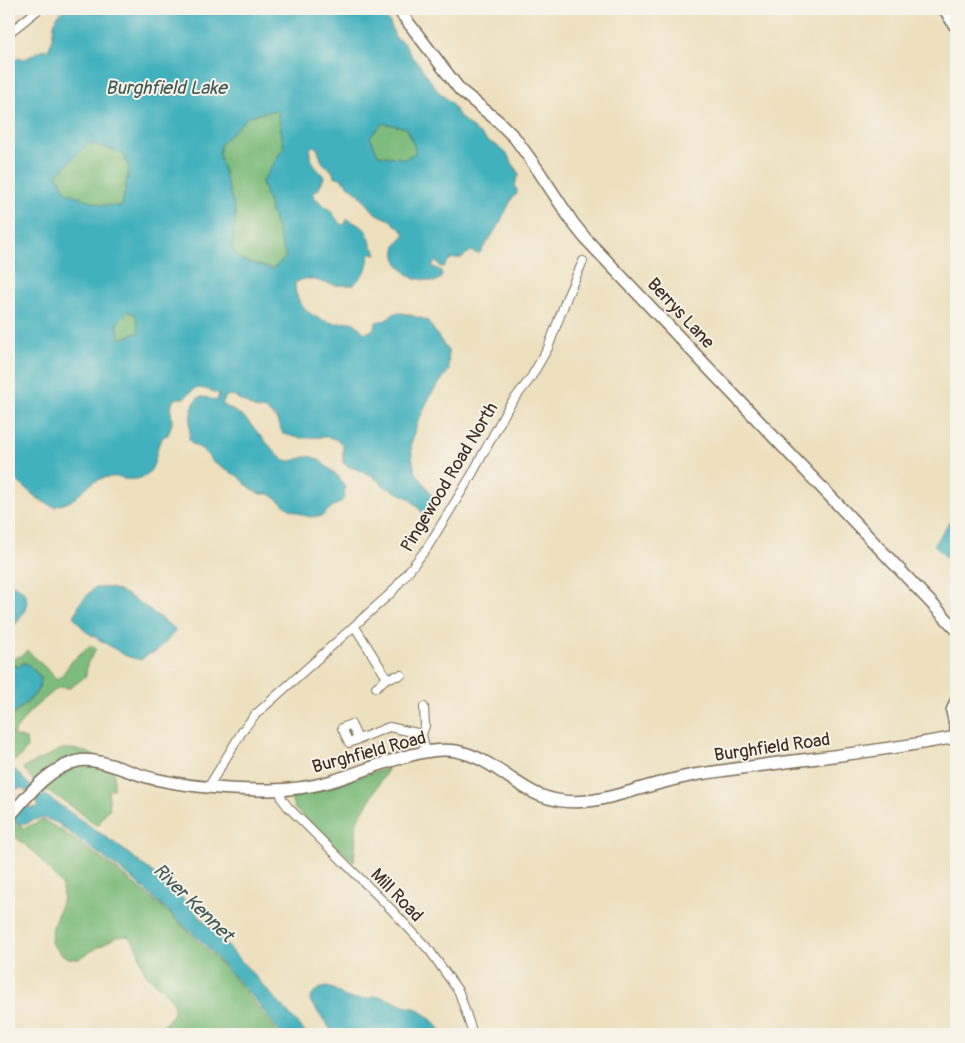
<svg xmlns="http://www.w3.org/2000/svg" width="965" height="1043" font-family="Pangolin,sans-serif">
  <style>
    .forest { fill: #7ebc7d; stroke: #5c734e }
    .water { fill: #43b1be; stroke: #3f6e6e; fill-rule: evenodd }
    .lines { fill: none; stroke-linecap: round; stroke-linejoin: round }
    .street-casing { stroke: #796a56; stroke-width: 10 }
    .secondary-casing { stroke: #796a56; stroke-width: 14 }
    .highway-casing { stroke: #796a56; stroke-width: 18 }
    .street { stroke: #fff; stroke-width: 8 }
    .secondary { stroke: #fff; stroke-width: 11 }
    .highway { stroke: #fff; stroke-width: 15 }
    .labels { text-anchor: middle; stroke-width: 4; stroke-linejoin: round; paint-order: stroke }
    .street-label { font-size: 18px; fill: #3b2a1e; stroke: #f7f3e8 }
    .water-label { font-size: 19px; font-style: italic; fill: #3e5956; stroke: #f7f3e8 }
  </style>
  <rect width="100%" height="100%" fill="#f7f3e8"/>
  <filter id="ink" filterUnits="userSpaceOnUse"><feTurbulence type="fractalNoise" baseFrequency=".02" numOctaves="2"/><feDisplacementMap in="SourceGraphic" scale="10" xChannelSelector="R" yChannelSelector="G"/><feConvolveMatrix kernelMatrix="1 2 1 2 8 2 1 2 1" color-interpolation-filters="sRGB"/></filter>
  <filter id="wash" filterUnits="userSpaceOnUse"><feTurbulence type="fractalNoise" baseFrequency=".0096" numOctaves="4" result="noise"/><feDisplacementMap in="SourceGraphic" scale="20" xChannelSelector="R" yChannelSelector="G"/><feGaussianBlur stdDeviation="1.12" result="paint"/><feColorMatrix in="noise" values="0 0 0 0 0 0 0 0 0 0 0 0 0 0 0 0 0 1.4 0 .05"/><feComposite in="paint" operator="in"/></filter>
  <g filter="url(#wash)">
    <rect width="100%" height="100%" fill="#ede0bf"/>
    <path class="forest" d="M277 110 284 147 262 182 286 258 272 269 240 260 232 249 236 214 219 154 221 143 249 116Z
      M383 123 407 128 416 152 405 159 378 155 370 136Z
      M89 143 123 153 129 169 122 206 101 205 66 192 57 175Z
      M127 311 136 315 139 332 121 339 117 324Z
      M90 645 96 649 87 664 86 676 70 688 59 687 30 711 12 735 26 739 27 747 21 756 12 762 9 760V719C21 706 41 697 41 677L29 665 23 662 18 667 9 662V660L21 656 27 650 57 679 63 674 71 662Z
      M62 749C84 748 100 755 114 772V789L108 790 110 809 106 811 98 826C83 816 57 792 40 790L23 768Z
      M389 768 357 821 354 862 295 809 290 796 301 794Z
      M43 820C67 833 88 849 110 865 173 912 232 970 279 1034H160L161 1029 174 1013 173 1001 145 973 136 945 128 936 116 937 78 959 69 958 61 954 51 943 53 926 63 899 62 885 34 852 9 832V827L14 821 24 828Z"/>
    <path class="water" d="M65 9H379L390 23 395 37 405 44 412 57 419 64 437 90 451 103 457 113 465 122 488 141 496 145 507 154 520 176 517 177 515 187 517 189V194L513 197 498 226 480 253H475L471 251 461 258 450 259 444 267H441L436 261 432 266 441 271 442 275 440 279 434 282 422 279H414C404 272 390 259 396 246 399 241 403 237 405 233L390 220 375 213 359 194 340 178 334 176 332 171 322 162 317 148 313 146 310 149C309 166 316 165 324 177 323 182 320 183 319 189L313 193 314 197 330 210 341 225 345 224 347 219C365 228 367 227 372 248L375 249 377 254 370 253 366 270 354 285C346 285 338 286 330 284 317 282 306 274 295 283 294 306 315 321 335 323 341 324 345 321 350 322 358 323 359 329 365 333 371 331 376 329 376 322L386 320 395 313H403L427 320 448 351 449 370 430 396 417 424 411 444 412 456 415 471 435 499 425 513 422 512 409 498 384 486 371 475 348 466 343 463V445C332 433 317 438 302 438 296 438 289 435 283 434L276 418 266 410 254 408 232 395 226 396 222 404 244 417 274 451 285 460 291 461 309 456 318 459 326 466 338 476 345 488 344 498 340 503 333 506 322 516 310 517 303 515 288 508 270 494H260L255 491 244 483 238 476 224 469 213 462 202 449 192 444 189 439C190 430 189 396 202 397 207 397 213 400 217 401L219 394 206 389 196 388 184 398H178L173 401 171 407 172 423 168 435C148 438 168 485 123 479L122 477C114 477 105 476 98 480 83 486 76 504 58 505L56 507C38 503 24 485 9 475V61H14L18 57 25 59 44 49 47 51C58 36 47 21 65 9ZM277 110 284 147 262 182 286 258 272 269 241 260 232 249 236 214 219 154 221 143 249 116ZM383 123 407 128 416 152 405 159 378 155 370 137ZM89 143 123 153 129 169 122 206 101 205 66 192 57 175ZM128 311 136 315 139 332 121 339 117 324Z
      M956 513V569L934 544Z
      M9 582C13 584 19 587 22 590 35 603 18 623 9 631Z
      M94 588C99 588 106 587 110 588 131 593 157 616 175 629L174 633 157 651 147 655 141 660 126 656 85 631 74 617 80 603Z
      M9 663 18 667 24 663 29 665 41 678C40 696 20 706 9 718Z
      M9 764C20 774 29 785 40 795H45L116 844 174 889 226 944 307 1034H281L256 1001 204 944 134 880 57 823 44 818 33 820 28 823 20 824 9 816V802L32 808 38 807 35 798 22 788 17 789 9 784Z
      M327 987C336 988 340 996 349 998 355 1000 363 998 370 999L373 996C385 997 393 1001 403 1006 407 1007 411 1007 415 1008 425 1013 438 1025 444 1034H334L311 1003 310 999C314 991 318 988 327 987Z"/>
  </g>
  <g filter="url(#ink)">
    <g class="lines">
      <g class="street-casing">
        <path id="street" d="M9 33 39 9
          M355 627 387 678 376 687
          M387 678 401 675
          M424 707 425 726 422 734 426 752
          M358 739 351 724 342 728 349 743 389 727 422 734
          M209 786 243 730 255 715 392 592 427 548 471 476 509 406 530 379 548 348 567 297 583 261
          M280 790 282 799 288 807 389 907 430 951 459 992 473 1034"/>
      </g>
      <g class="secondary-casing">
        <path id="secondary" d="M398 9 460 90 498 121 515 138 538 170 573 223 585 238 956 629
          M956 701 952 711 956 729
          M9 817C29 794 47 769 78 761 97 756 134 775 155 779 190 787 232 790 268 790 289 790 312 787 332 781 366 771 421 745 456 751 489 757 510 782 539 795 555 801 571 803 587 801 602 800 617 795 632 791 652 785 673 779 694 775 781 761 869 754 956 737"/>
      </g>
      <g class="highway-casing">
        <path id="highway" d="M947 9 956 24"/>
      </g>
      <use href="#street" class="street"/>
      <use href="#secondary" class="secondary"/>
      <use href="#highway" class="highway"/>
    </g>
  </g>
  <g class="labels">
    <g class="street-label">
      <text transform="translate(681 313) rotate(47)" y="6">Berrys Lane</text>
      <text transform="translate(449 477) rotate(-59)" y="6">Pingewood Road North</text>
      <text transform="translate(772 747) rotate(-8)" y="6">Burghfield Road</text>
      <text transform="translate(369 752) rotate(-15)" y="6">Burghfield Road</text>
      <text transform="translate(397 895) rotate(46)" y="6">Mill Road</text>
    </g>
    <g class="water-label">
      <text x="166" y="94">Burghfield Lake</text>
      <text transform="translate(194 902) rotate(44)" y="7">River Kennet</text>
    </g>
  </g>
  <rect width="965" height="1043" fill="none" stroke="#f7f3e8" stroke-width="30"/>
</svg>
